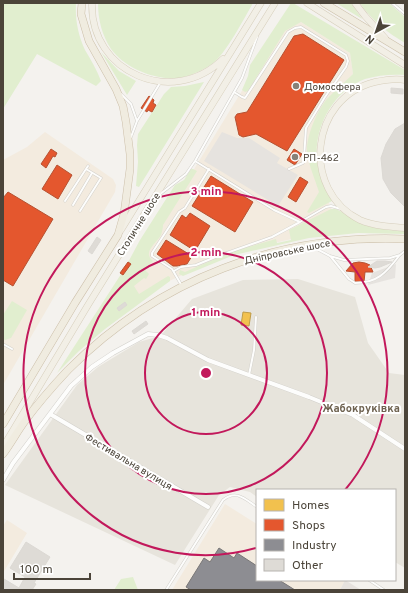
<svg xmlns="http://www.w3.org/2000/svg" width="408" height="593" font-family="Overpass,sans-serif">
  <style>
    .residential { fill: #e7e4dc }
    .commercial { fill: #f3ebdf }
    .industrial { fill: #e6e2de }
    .green { fill: #e1eecf }
    .parking { fill: #e6e3df }
    .homes { fill: #f2c14e; stroke: #c09c48 }
    .shops { fill: #e4572e; stroke: #b65131 }
    .industry { fill: #8d8d92; stroke: #797777 }
    .building { fill: #dedbd6; stroke: #dcd9d4 }
    .lines { fill: none; stroke-linecap: round; stroke-linejoin: round }
    .service-casing { stroke: #d2d0cb; stroke-width: 3 }
    .minor-casing { stroke: #d2d0cb; stroke-width: 5 }
    .primary-casing { stroke: #d6cebb; stroke-width: 7 }
    .trunk-casing { stroke: #ccbfa9; stroke-width: 8 }
    .service { stroke: #fdfdfc; stroke-width: 2 }
    .minor { stroke: #fdfdfc; stroke-width: 4 }
    .primary { stroke: #f2efe6; stroke-width: 6 }
    .trunk { stroke: #f0ece0; stroke-width: 7 }
    .ring { fill: none; stroke: #c2185b; stroke-width: 2 }
    .poi-dot { fill: #868178; stroke: #fff; stroke-width: 1.5 }
    .labels { text-anchor: middle; stroke-width: 4; stroke-linejoin: round; paint-order: stroke }
    .poi-label { font-size: 10px; fill: #4b4439; stroke: #fff; text-anchor: start }
    .street-label { font-size: 10px; fill: #4b4439; stroke: #fff }
    .neighbourhood-label { font-size: 11px; font-weight: bold; fill: #6e6250; stroke: #fff }
    .centre { fill: #c2185b; stroke: #fff; stroke-width: 2 }
    .ring-label { font-size: 12px; text-anchor: middle; font-weight: bold; fill: #c2185b; stroke: #fff; stroke-width: 4; stroke-linejoin: round; paint-order: stroke }
  </style>
  <rect width="100%" height="100%" fill="#f4f2ee"/>
  <path class="residential" d="M298 279 355 297 368 343 389 373 405 375V568L395 562V490H257V497L250 492 230 487 219 495 175 565 5 485 77 385 98 367 139 342 153 338 163 333 192 299 243 280Z"/>
  <path class="commercial" d="M301 22 350 53 353 74 325 107 312 134 315 172 340 228 261 246 230 255 184 274 138 296 121 279 158 228 251 76 283 30Z
    M45 132 113 179 116 185 115 192 3 385V160L27 147Z
    M225 504 257 524V580H345L340 590H172Z
    M7 520 27 533 3 573V526Z"/>
  <path class="industrial" d="M345 580 361 590H340Z"/>
  <path class="green" d="M3 3H76C75 19 78 35 85 50 91 60 97 70 101 81L96 86 37 54 3 109Z
    M98 3H253C245 17 225 55 212 64 205 69 196 73 188 76 163 84 126 70 111 49 102 35 98 20 98 3Z
    M291 3H293L405 70V75C392 74 378 75 365 79 331 92 311 132 318 167 321 179 327 190 332 201L309 213 307 212 319 192C315 179 309 166 307 153 306 137 316 113 326 100 334 91 344 83 353 74L350 53 301 22 285 31 248 91 245 92 242 90 248 76 250 65Z
    M336 3H351L362 19Z
    M360 3H389L405 17V43C388 33 371 20 360 3Z
    M101 52 119 71 136 81 127 95Z
    M204 82 139 187 136 186 138 162 137 145 138 134 164 94 171 87 185 86Z
    M191 169H193L197 171 163 225C163 228 162 232 161 235 156 244 142 252 153 261L144 269 149 274 146 279 144 278 134 286 139 294 168 276 170 277V281L105 329 79 351 57 373 125 268 140 240 175 185 184 180Z
    M331 209H336L373 227 387 230 405 231V234L358 233 309 238 234 255 183 276 179 274 180 270 185 272 231 252 276 239 277 243 291 240 289 230Z
    M12 301 27 310 11 338 5 340 3 339V315Z
    M133 577 138 590H114L121 579Z"/>
  <path class="parking" d="M222 132 237 138H249L280 158 277 163 298 175 278 206 204 161Z
    M396 264 395 278 368 285 372 273Z"/>
  <path class="homes" d="M243 312 251 313 249 326 241 325Z"/>
  <path class="shops" d="M303 34 344 60 287 151 256 134 243 137 239 135 235 117 237 114 247 112 294 36Z
    M149 96 154 100 153 103 156 105 152 112 148 110 147 112 141 108Z
    M51 149 57 153 55 157 53 156 46 168 41 164Z
    M294 149 302 154 295 165 287 160Z
    M57 165 72 175 58 199 42 189Z
    M211 176 253 202 235 232 192 206Z
    M300 177 308 182 296 202 288 197Z
    M8 192 53 219 13 286 3 280V198Z
    M190 213 210 226 195 251 170 235 182 215 186 218Z
    M166 240 192 256 187 264 177 266H173L157 254Z
    M128 262 131 264 123 275 120 273Z
    M359 262 365 263 370 265 373 272H365L364 282H355V272L346 271 353 263Z"/>
  <path class="industry" d="M219 548 234 558 237 553 257 566V580H279L295 590H191L186 587 204 558 210 562Z"/>
  <path class="building" d="M391 88 403 89V94L391 93Z
    M405 123V207L391 193 383 179 381 158 386 144 395 129Z
    M97 237 101 240 92 254 88 251Z
    M377 261H385L392 262 380 267 375 268 368 267Z
    M125 302 127 305 119 311 117 308Z
    M146 321 148 324 134 334 132 331Z
    M26 542 50 557 34 583 36 584 32 590H3L4 579 19 588 25 577 10 568Z"/>
  <g class="lines">
    <g class="service-casing">
      <path id="service" d="M392 3 405 14
        M403 3 405 4
        M234 92 242 97 245 98 288 32 295 28 301 27 346 55 348 61 346 67 325 97 306 128 304 158 303 163 289 169
        M121 94 131 104 137 121
        M131 137 137 121 160 83
        M195 161 274 210 300 222 326 207 331 206 341 209
        M159 195 186 174 195 161 242 78 257 37
        M65 201 88 166
        M73 205 92 173
        M80 211 101 178 86 169
        M313 247 330 256 344 260 390 258 400 255 405 251
        M331 257 349 279 355 283C377 283 386 273 399 256
        M174 271 181 267 196 265 218 256 272 237 300 222
        M182 286 172 269 152 256V253L179 212 185 208 209 169
        M3 344 12 349
        M249 375 254 350 256 317
        M369 580 384 590
        M166 590 223 500C236 489 245 499 257 507"/>
    </g>
    <g class="minor-casing">
      <path id="minor" d="M50 414 208 507
        M3 480 13 463 71 386 92 367 113 353 148 334 158 335 167 338 208 360 309 397 353 415 405 449"/>
    </g>
    <g class="primary-casing">
      <path id="primary" d="M92 3C90 73 173 108 223 59
        M307 3 405 65
        M355 3 365 16 385 38
        M405 80C396 78 384 80 375 82 309 98 301 191 360 220 374 226 390 227 405 228
        M121 230 261 3
        M3 447 88 305 275 3"/>
    </g>
    <g class="trunk-casing">
      <path id="trunk" d="M324 3 405 52
        M3 424 75 303 118 235 124 214 130 169V154L126 122 123 106 116 89 89 41 81 14 82 3
        M3 454C11 443 17 432 25 421 38 403 53 386 68 370 159 279 277 234 405 239"/>
    </g>
    <use href="#service" class="service"/>
    <use href="#minor" class="minor"/>
    <use href="#primary" class="primary"/>
    <use href="#trunk" class="trunk"/>
  </g>
  <g class="ring">
    <circle cx="206" cy="373" r="61"/>
    <circle cx="206" cy="373" r="121"/>
    <path d="M256 548A182 182 0 1 1 345 490"/>
  </g>
  <g class="poi-dot">
    <circle cx="296" cy="86" r="4"/>
    <circle cx="295" cy="157" r="4"/>
  </g>
  <g class="labels">
    <g class="poi-label">
      <text x="304" y="90">Домосфера</text>
      <text x="303" y="161">РП-462</text>
    </g>
    <g class="street-label">
      <text transform="translate(138 224) rotate(-58)" y="4">Столичне шосе</text>
      <text transform="translate(287 251) rotate(-12)" y="4">Дніпровське шосе</text>
      <text transform="translate(129 461) rotate(31)" y="4">Фестивальна вулиця</text>
    </g>
    <g class="neighbourhood-label">
      <text x="361" y="412">Жабокруківка</text>
    </g>
  </g>
  <circle cx="206" cy="373" r="6" class="centre"/>
  <g class="ring-label">
    <text x="206" y="195">3 min</text>
    <text x="206" y="256">2 min</text>
    <text x="206" y="316">1 min</text>
  </g>
  <rect width="408" height="593" fill="none" stroke="#4b4439" stroke-width="8"/>
  <rect x="256" y="489" width="140" height="92" fill="#ffffff" stroke="#b7b4b0"/>
  <rect x="264" y="499" width="20" height="12" fill="#f2c14e" stroke="#b7b4b0"/>
  <text x="292" y="509" font-size="12" fill="#4b4439">Homes</text>
  <rect x="264" y="519" width="20" height="12" fill="#e4572e" stroke="#b7b4b0"/>
  <text x="292" y="529" font-size="12" fill="#4b4439">Shops</text>
  <rect x="264" y="539" width="20" height="12" fill="#8d8d92" stroke="#b7b4b0"/>
  <text x="292" y="549" font-size="12" fill="#4b4439">Industry</text>
  <rect x="264" y="559" width="20" height="12" fill="#dedbd6" stroke="#b7b4b0"/>
  <text x="292" y="569" font-size="12" fill="#4b4439">Other</text>
  <g transform="translate(376 32) rotate(220)" stroke="#ffffff" stroke-width="3" paint-order="stroke">
  <path d="M0-3L7 15L0 10L-7 15Z" fill="#4b4439"/>
  <text y="-6" font-size="11" font-weight="bold" text-anchor="middle" fill="#4b4439">N</text>
  </g>
  <path d="M14 573v6h76v-6" fill="none" stroke="#4b4439" stroke-width="2"/>
  <text x="20" y="573" font-size="12" fill="#4b4439" stroke="#ffffff" stroke-width="3" paint-order="stroke">100 m</text>
</svg>
